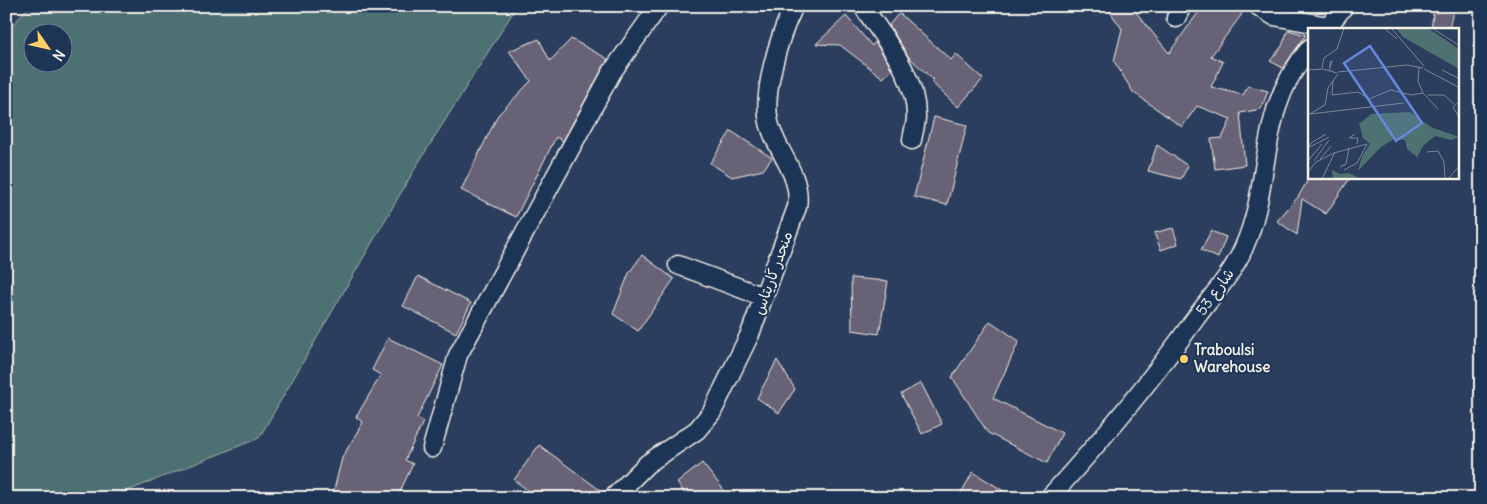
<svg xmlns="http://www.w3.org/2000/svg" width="1487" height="504" font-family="Delius,'Playpen Sans Arabic',sans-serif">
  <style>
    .green { fill: #4e7172; stroke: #a1b1ad; fill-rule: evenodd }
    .building { fill: #676277; stroke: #f4f1e8 }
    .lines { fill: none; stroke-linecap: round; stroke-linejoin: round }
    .minor-casing { stroke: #f4f1e8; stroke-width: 21 }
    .minor { stroke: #1d3557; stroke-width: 18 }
    .poi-dot { fill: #ffd166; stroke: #1d3557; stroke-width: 2 }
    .labels { text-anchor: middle; stroke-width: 4; stroke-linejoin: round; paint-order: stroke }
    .street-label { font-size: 15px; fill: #f4f1e8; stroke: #1d3557 }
    .poi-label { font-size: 15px; font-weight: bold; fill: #f4f1e8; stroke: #1d3557; text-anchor: start }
    .inset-river { fill: none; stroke: #3c6882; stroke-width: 2.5 }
    .inset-road { fill: none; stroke: #7c8695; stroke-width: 1 }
    .view { fill: #6887de; fill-opacity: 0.15; stroke: #6887de; stroke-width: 2.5 }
    .inset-edge { fill: none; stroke: #f4f1e8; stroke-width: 2.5 }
  </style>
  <rect width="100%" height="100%" fill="#2c3e5d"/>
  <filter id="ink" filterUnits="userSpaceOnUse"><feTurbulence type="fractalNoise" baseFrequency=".02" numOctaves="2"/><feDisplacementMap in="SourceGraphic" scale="10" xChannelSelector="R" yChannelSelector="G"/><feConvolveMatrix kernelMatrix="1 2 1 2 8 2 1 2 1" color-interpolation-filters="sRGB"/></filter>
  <g filter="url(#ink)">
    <path class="green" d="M29 6H517L417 165 259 438 110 498H6V33ZM32 32H62V62H32Z"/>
    <path class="building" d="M1106 6H1131L1169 53 1203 6H1228L1242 14 1211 56 1223 62 1211 87 1243 95 1248 86 1268 91 1261 109 1240 113 1245 165 1215 169 1211 139 1222 138 1231 119 1197 106 1182 127 1133 92 1114 61 1122 29Z
      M1434 7 1453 11 1449 29H1431Z
      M899 13 951 60 956 54 983 79 958 107 931 82 933 80 908 56 889 25Z
      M846 16 872 46 875 42 889 64 892 70 883 78 840 45 816 44Z
      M1288 30 1306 35 1283 68 1270 61 1282 46Z
      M539 39 550 61 571 39 608 59 563 141 556 137 516 217 461 190 498 115 531 81 509 51Z
      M934 117 967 125 947 205 914 197Z
      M731 131 772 158 763 170 732 177 710 163Z
      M1157 145 1188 166 1181 179 1148 171Z
      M1309 178H1350L1326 214 1302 199 1297 235 1277 221 1298 197Z
      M1173 228 1178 244 1161 250 1154 233Z
      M1211 231 1226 237 1218 258 1201 250Z
      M642 255 674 279 638 331 613 314 629 273Z
      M418 276 471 303 456 333 403 306Z
      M851 278 888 281 879 334 852 330Z
      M990 321 1019 341 993 398 1062 433 1047 463 988 433 952 377Z
      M388 338 443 365 417 418 423 422 405 460 413 464 397 498H332L342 458 363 422 356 417 381 375 372 370Z
      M777 360 795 389 779 413 757 398Z
      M921 383 942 424 922 434 901 394Z
      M539 445 600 490 594 498H538L514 480Z
      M702 463 724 490 715 498H688L677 483Z
      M973 472 1015 498H958Z"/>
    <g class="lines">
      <g class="minor-casing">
        <path id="minor" d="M863 6C884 39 917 76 916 117 916 124 913 133 912 140
          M1258 6 1274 16 1328 26
          M1176 18 1182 6
          M1326 29 1344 6
          M678 265 764 297
          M432 448 458 355 612 72 659 6
          M613 498 647 464 697 430 712 412 750 334 797 207C802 177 780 156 771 129 759 98 780 34 794 6
          M1049 498C1101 441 1150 382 1195 319 1212 296 1233 273 1244 247 1274 179 1255 112 1310 48"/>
      </g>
      <use href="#minor" class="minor"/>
    </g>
  </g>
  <circle class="poi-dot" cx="1184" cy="359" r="5"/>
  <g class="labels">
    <g class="street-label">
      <text transform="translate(773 273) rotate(-70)" y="5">منحدر كاريتاس</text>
      <text transform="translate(1215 292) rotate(-54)" y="5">شارع 53</text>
    </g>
    <g class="poi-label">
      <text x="1194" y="355">Traboulsi<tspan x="1194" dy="17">Warehouse</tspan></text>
    </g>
  </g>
  <g transform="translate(1308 28)">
    <rect width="151" height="151" fill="#2c3e5d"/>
    <path d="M88 0H120L151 21V41L95 9ZM102 84 123 99 151 109 143 112 127 108 116 117 109 129 99 121 97 112 86 111 73 119 50 143 54 128 62 116 55 110 51 96 63 86ZM24 142 32 146 41 145 53 151H25Z" fill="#4e7172"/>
    <path class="inset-river" d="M133 0 152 1"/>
    <path class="inset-road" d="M76 0 89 11M83 0 116 38M124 0 152 18M111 39 110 53 115 65 130 81M14 40 16 30 29 21 36 0M116 41 152 60M0 42 15 41 29 45M134 42 152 51M22 43V34L24 33 22 39M30 44 99 37 115 40M25 53 24 67 50 64 61 71 83 62 103 67 115 65M120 67H136L146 76M152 73 145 79 152 91M2 86 96 75M0 87 17 77 20 60 30 46M47 106 41 110H50L49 116M2 119 21 109M0 121 3 115 18 106M119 124 130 123 136 134 137 151M12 131 23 118M0 133 14 116M6 133 21 112M32 139 38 136 41 120M0 144 8 134 26 125 59 116 49 135 36 142M7 151H14L27 124M140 151 152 137"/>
    <path class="view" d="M62 18 114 95 88 113 36 35Z"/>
    <rect width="151" height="151" class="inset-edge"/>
  </g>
  <rect width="1487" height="504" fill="none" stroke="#1d3557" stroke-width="25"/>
  <rect x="12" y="12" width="1462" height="479" fill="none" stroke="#f4f1e8" stroke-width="2" filter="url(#ink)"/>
  <g transform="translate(48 48) rotate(124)"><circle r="24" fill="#1d3557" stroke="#738091"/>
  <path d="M0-4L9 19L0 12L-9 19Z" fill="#ffd166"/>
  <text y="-8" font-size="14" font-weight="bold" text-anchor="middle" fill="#f4f1e8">N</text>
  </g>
</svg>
